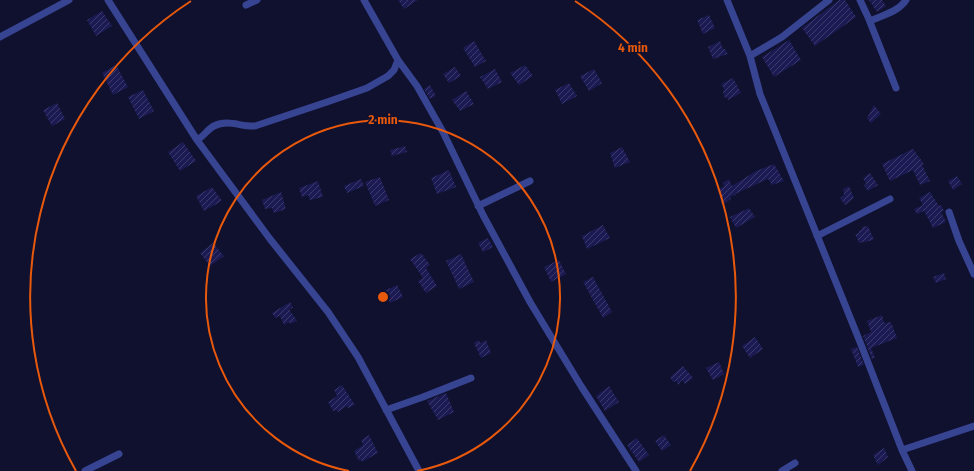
<svg xmlns="http://www.w3.org/2000/svg" width="974" height="471" font-family="'Fira Sans',sans-serif">
  <style>
    .building { fill: url(#building-hatch) }
    .lines { fill: none; stroke-linecap: round; stroke-linejoin: round }
    .minor { stroke: #374491; stroke-width: 7 }
    .ring { fill: none; stroke: #e8590c; stroke-width: 2 }
    .centre { fill: #e8590c; stroke: #10102f; stroke-width: 2 }
    .ring-label { font-size: 12px; text-anchor: middle; font-weight: bold; fill: #e8590c; stroke: #10102f; stroke-width: 3; stroke-linejoin: round; paint-order: stroke }
  </style>
  <defs>
    <pattern id="building-hatch" width="6" height="6" patternUnits="userSpaceOnUse"><rect width="6" height="6" fill="#1c1a52"/><path d="M-1 1l2-2M0 6l6-6M5 7l2-2" fill="none" stroke="#3d3b6c"/></pattern>
  </defs>
  <rect width="100%" height="100%" fill="#10102f"/>
  <path class="building" d="M398 0H418L404 9Z
    M839 0H845L856 17 815 46 802 28Z
    M869 0H882L886 6 877 12Z
    M102 11 112 26 96 36 87 20Z
    M709 15 715 28 703 34 697 20Z
    M789 40 801 60 774 77 762 57Z
    M474 41 486 61 475 67 463 48Z
    M720 41 723 49H725L728 54 713 59 708 47Z
    M116 65 128 87 113 95 102 73Z
    M525 65 533 76 519 85 510 73Z
    M455 67 461 76 449 83 443 74Z
    M495 69 502 82 488 89 480 77Z
    M594 69 602 83 589 91 580 76Z
    M733 78 741 93 728 100 727 97 725 98 723 93 724 89 721 84Z
    M569 83 577 96 562 104 555 90Z
    M430 85 436 96 430 99 424 89Z
    M143 90 154 111 139 119 128 97Z
    M466 91 474 104 460 111 452 100Z
    M57 103 65 119 52 126 43 110Z
    M874 105 881 114 871 123 867 118Z
    M183 142 196 161 180 171 168 152Z
    M405 146 407 152 392 156 390 150Z
    M622 147 630 162 615 168 610 153Z
    M913 149 924 164 922 165 930 181 920 185 913 170 890 181 882 164Z
    M774 164 784 181 772 185 768 179 735 194 736 195 731 196V199L722 205 718 190 724 186 723 183 729 179 732 186 756 171Z
    M449 170 456 187 437 194 431 178Z
    M870 173 878 185 868 191 864 186 866 184 863 178Z
    M957 176 962 184 953 190 948 181Z
    M380 177 389 200 375 206 365 182Z
    M361 179 364 186 347 193 344 186Z
    M318 181 323 197 310 200 308 195 302 197 299 188Z
    M849 186 854 198 845 205 840 198 844 195 843 189Z
    M212 187 222 201 204 211 196 196Z
    M281 192 286 209 274 213 272 208 265 209 262 200Z
    M930 192 939 206 941 205 944 211 941 212 946 222 933 228 924 211 917 214 914 209 923 205 919 198Z
    M749 208 755 217 736 228 730 217Z
    M603 225 610 238 587 249 582 236Z
    M868 226 874 240 859 243 855 234 859 233V230H862V227Z
    M488 238 493 247 483 252 478 243Z
    M213 243 224 256 210 266 200 253Z
    M421 253 430 265 426 268 437 286 426 293 418 281 423 278 410 259Z
    M461 254 474 282 459 289 446 261Z
    M559 260 566 274 551 282 544 267Z
    M944 273 946 279 936 283 933 277Z
    M593 277 612 312 603 318 583 282Z
    M397 285 403 297 390 303 384 291Z
    M290 302 293 308 289 309 297 321 290 324 289 322 284 325 280 316 275 318 272 313Z
    M882 315 884 323 891 322 897 338 871 348 875 358 872 359 863 336 871 332 867 321Z
    M755 337 763 349 750 358 742 346Z
    M478 340 481 343 486 340 491 353 481 358 474 343Z
    M857 347 864 365 858 367 851 349Z
    M719 362 724 374 713 380 706 368Z
    M683 366 693 378 685 384 682 380 678 385 676 381 673 382 670 377Z
    M342 385 355 405 348 408 347 406 338 412 336 410 333 411 328 402 337 396 334 390Z
    M609 386 619 402 605 411 596 396Z
    M446 393 454 412 438 420 427 401Z
    M369 435 378 453 362 462 361 460 359 461 354 451 363 445 361 440Z
    M664 435 671 445 662 451 655 441Z
    M637 438 649 455 639 462 627 445Z
    M884 448 888 457 878 465 873 455Z"/>
  <g class="lines">
    <path class="minor" d="M108 0 197 140 270 239 328 312 358 357 419 471
      M364 0 398 60 417 86 443 132 483 215 530 302 581 386 636 471
      M727 0 750 56 760 94 771 121 860 342 902 450 912 471
      M860 0 868 17 896 88
      M246 5 257 0
      M870 21C883 15 898 12 906 0
      M0 37 69 0
      M750 56 782 37 829 0
      M197 140C204 136 208 129 214 126 228 119 241 127 255 126L330 101 367 88 388 76 394 70 398 60
      M478 206 530 181
      M949 212 959 241 974 274
      M817 236 890 199
      M386 410 423 397 471 378
      M902 450 974 426
      M85 471 119 454
      M782 471 795 463"/>
  </g>
  <g class="ring">
    <path d="M349 471A177 177 0 1 1 417 471"/>
    <path d="M76 471A353 353 0 0 1 191 1M575 1A353 353 0 0 1 690 471"/>
  </g>
  <circle cx="383" cy="297" r="6" class="centre"/>
  <g class="ring-label">
    <text x="633" y="52">4 min</text>
    <text x="383" y="124">2 min</text>
  </g>
</svg>
